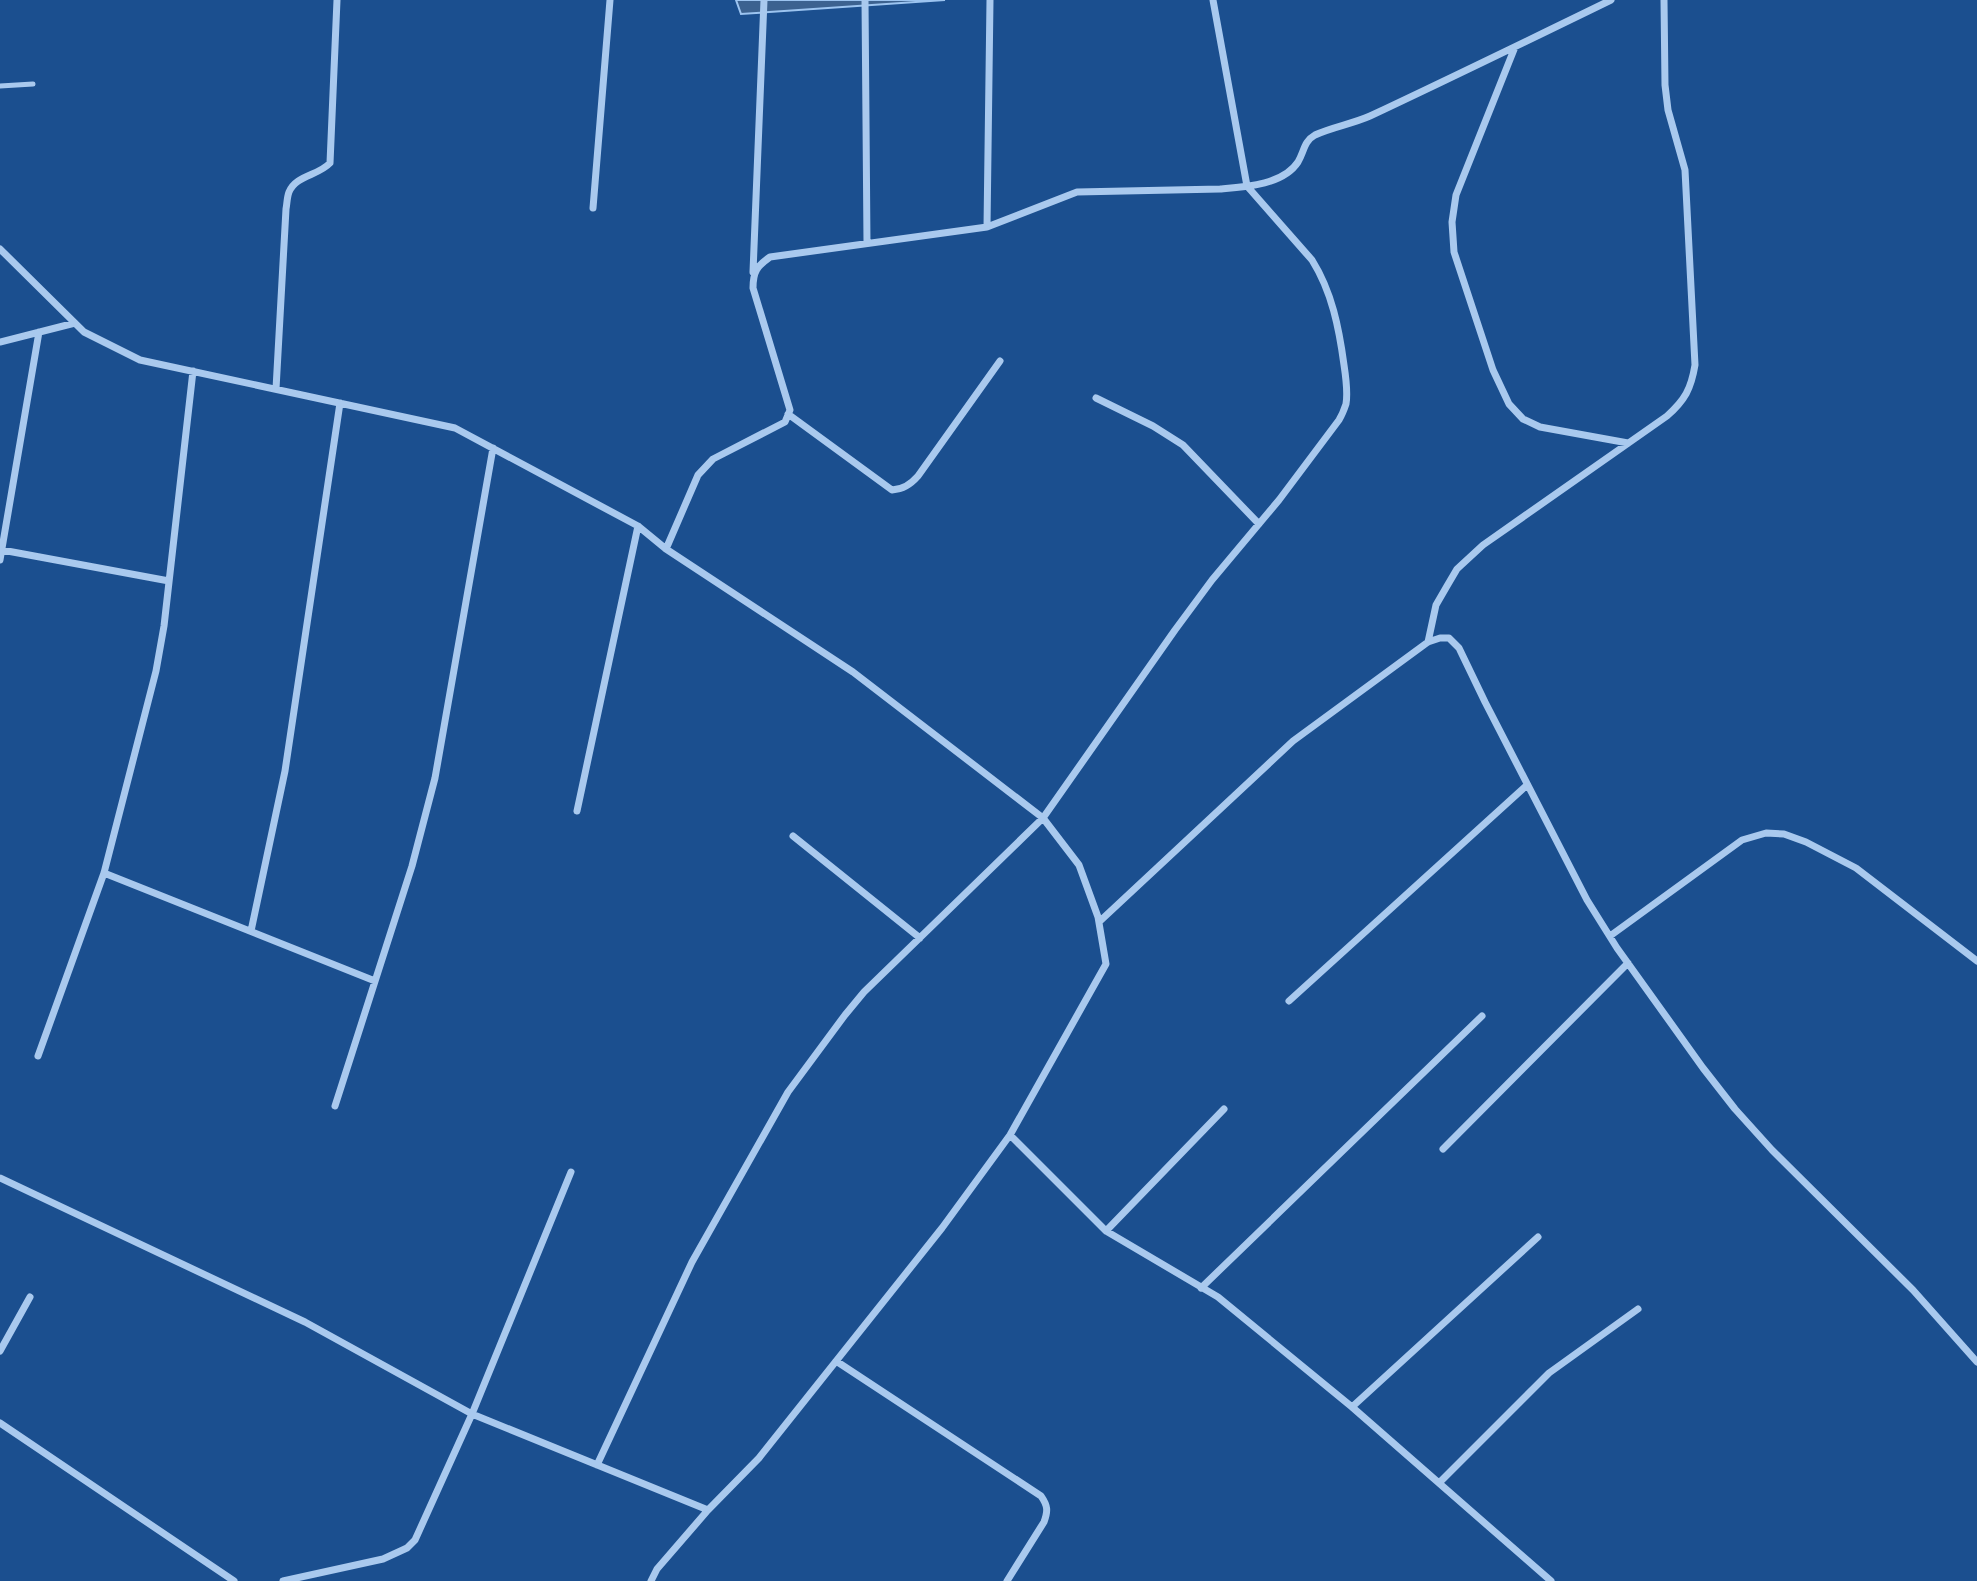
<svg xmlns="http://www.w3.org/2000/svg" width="1977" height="1581" font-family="Signika,sans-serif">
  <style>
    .water { fill: #3c6290; stroke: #9cc4f0; stroke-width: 2 }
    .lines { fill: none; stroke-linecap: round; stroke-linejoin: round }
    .service { stroke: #a9c9ee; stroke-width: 5 }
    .minor { stroke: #a9c9ee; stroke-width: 7 }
  </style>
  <rect width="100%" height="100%" fill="#1b4f8f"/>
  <path class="water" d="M736 0H945L741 14Z"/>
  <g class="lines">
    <path class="service" d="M0 86 33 84"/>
    <path class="minor" d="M865 0 867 243
      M1515 47 1456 195 1452 222 1454 252 1493 370 1509 404 1523 419 1540 427 1628 443
      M593 208 610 0
      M987 227 990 0
      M0 249 84 332 140 360 455 428 638 526 666 549 853 672 1043 818 1079 865 1098 917 1106 964 1010 1135 942 1228 759 1458 708 1510 657 1569 651 1581
      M753 272 764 0
      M0 342 75 323
      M276 389 286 209C287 204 287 197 289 192 296 175 318 176 330 163L337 0
      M1096 398 1153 426 1183 445 1259 524
      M788 414 892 490C903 489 910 485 918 476L1000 361
      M666 549 698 475 713 459 785 422 790 410 753 288C753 272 757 266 770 257L987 227 1077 192 1220 189C1245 187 1283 185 1298 162 1304 152 1304 141 1315 135 1332 127 1352 124 1370 116 1451 78 1531 39 1611 0
      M2 550 169 581
      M0 560 39 332
      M1428 642 1436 605 1447 586 1457 569 1483 545 1667 416C1685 400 1691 389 1695 365L1685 170 1668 110 1665 85 1664 0
      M577 811 638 526
      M793 836 920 938
      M104 873 375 981
      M1099 922 1293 741 1428 642 1440 638H1449L1459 648 1485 702 1587 900 1617 948 1703 1068 1735 1109 1772 1150 1913 1290 1977 1362
      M251 931 285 771 340 403
      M1610 936 1742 840 1766 833 1784 834 1806 842 1856 868 1977 961
      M1289 1001 1527 785
      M38 1056 104 873 156 671 164 626 193 371
      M335 1106 412 866 435 778 493 448
      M1010 1135 1106 1231 1218 1297 1352 1407 1551 1581
      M1443 1149 1628 963
      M0 1178 305 1322 472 1414 708 1510
      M1106 1231 1224 1109
      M1201 1288 1482 1016
      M0 1351 30 1297
      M836 1361 1041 1496C1048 1506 1048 1511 1044 1522L1007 1581
      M1352 1407 1538 1237
      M0 1423 234 1581
      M597 1465 692 1262 788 1092 845 1015 864 992 1043 818 1175 630 1212 580 1279 500 1339 420C1342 415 1344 410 1346 404 1348 392 1346 378 1344 365 1339 328 1332 292 1312 260L1247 186 1213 0
      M1440 1482 1549 1373 1638 1309
      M283 1581 383 1559 407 1548 415 1540 472 1414 571 1172"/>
  </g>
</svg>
